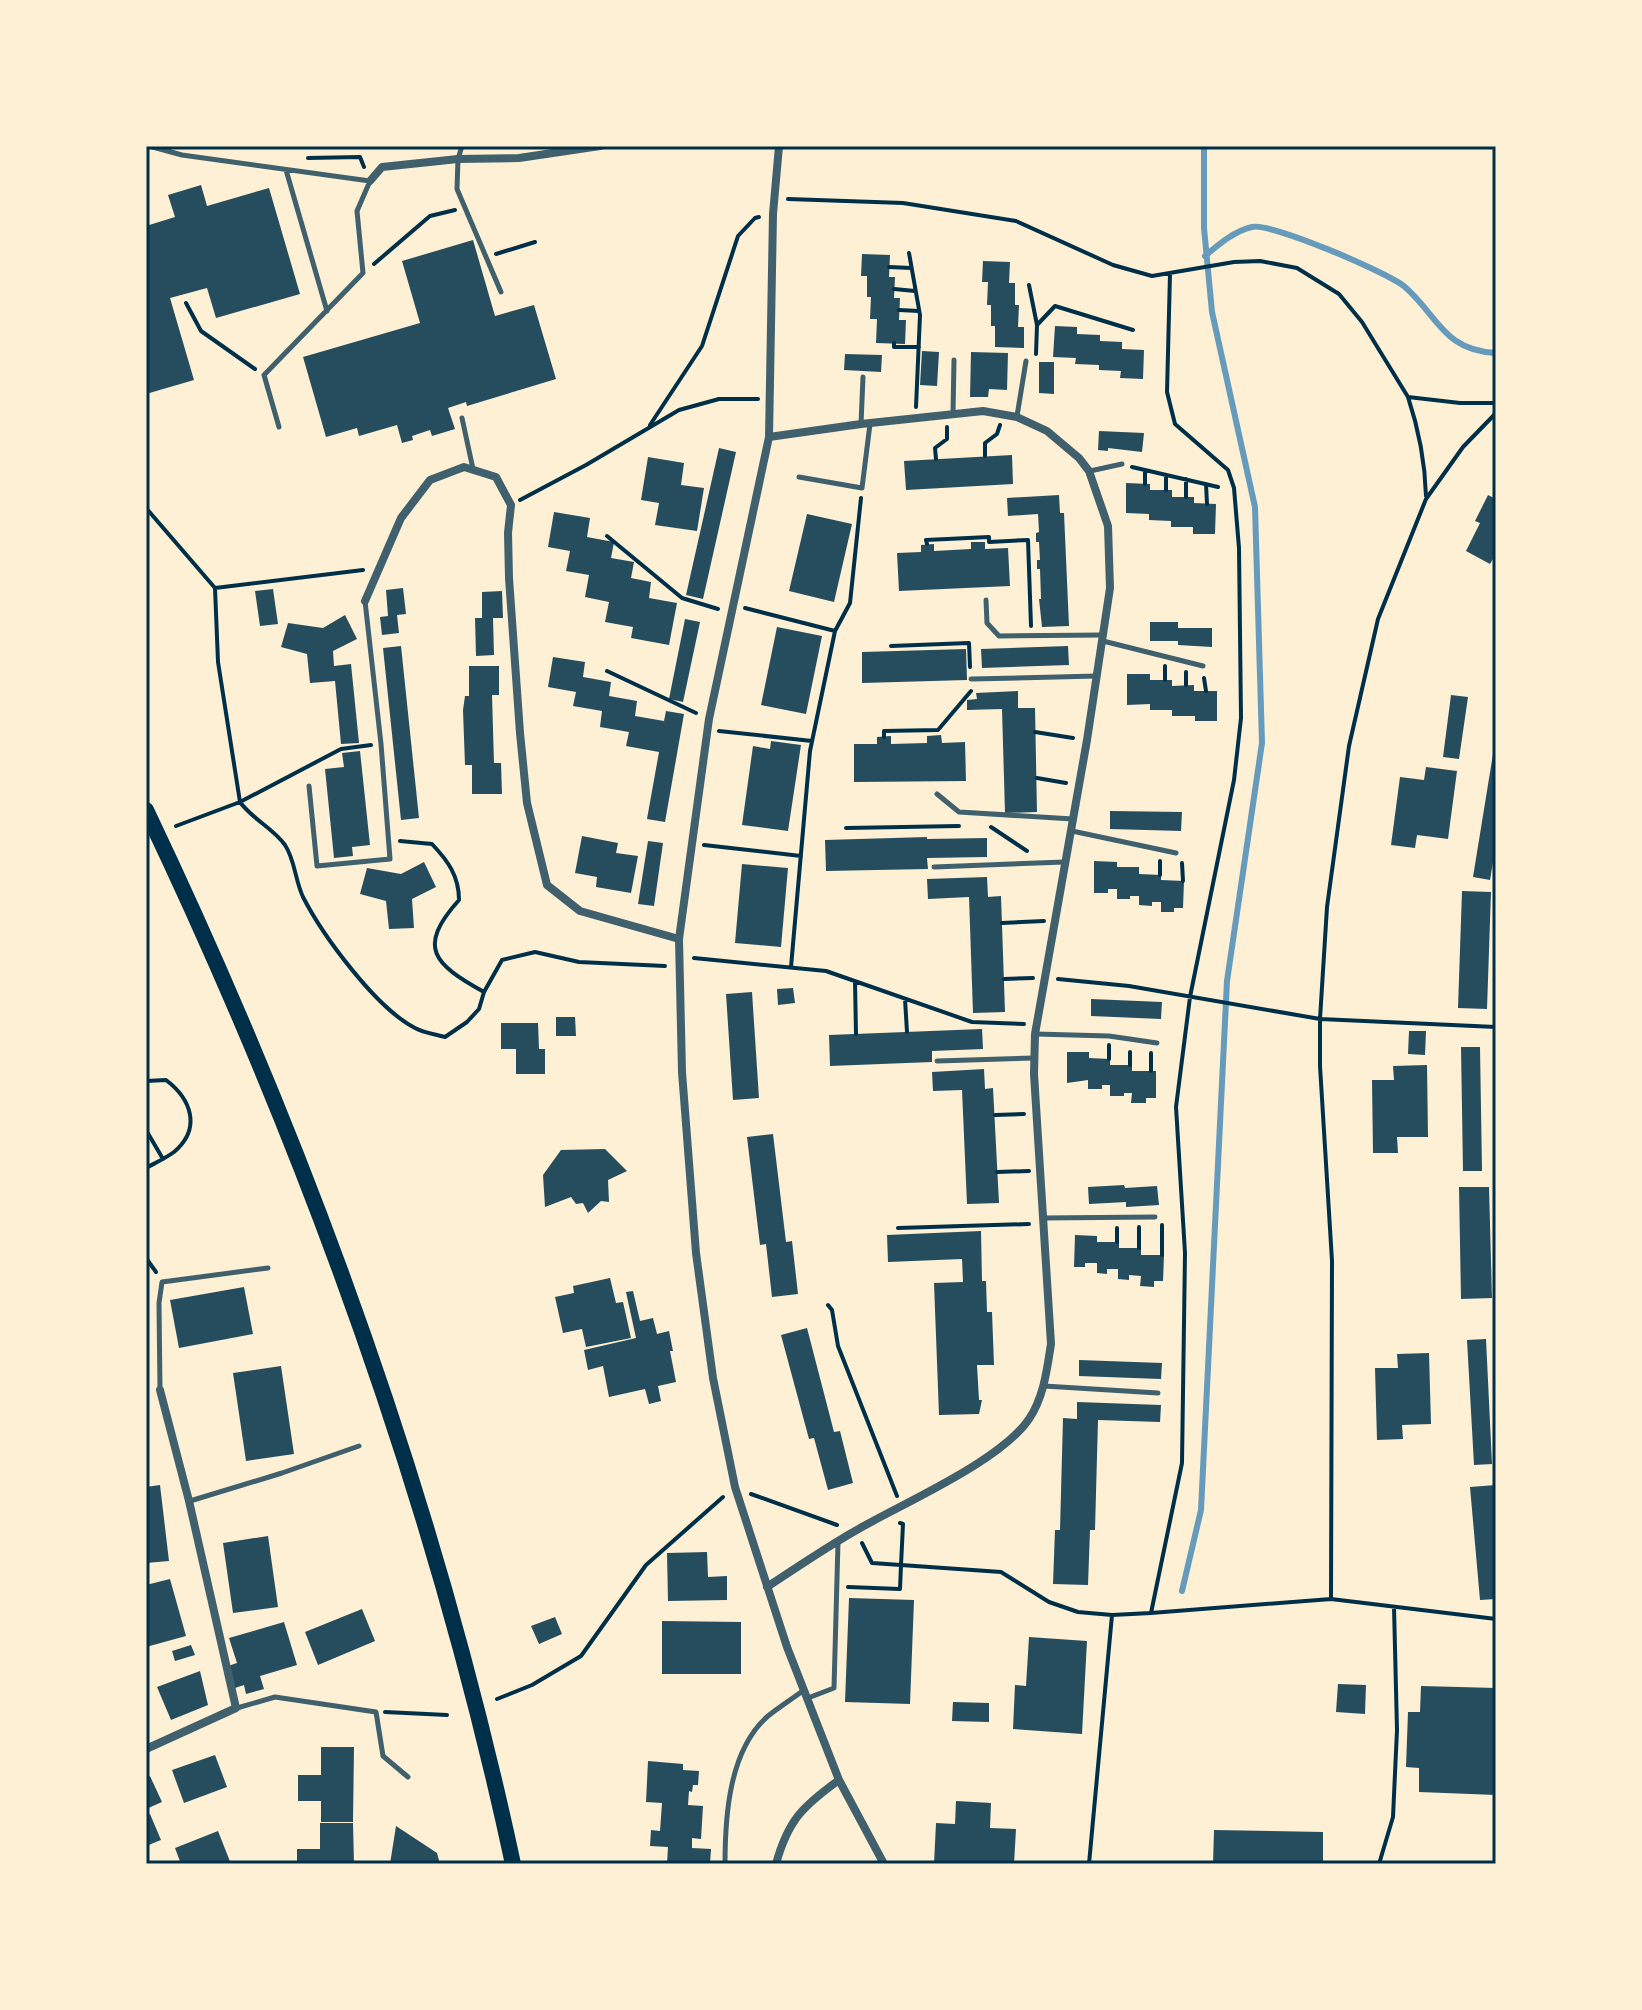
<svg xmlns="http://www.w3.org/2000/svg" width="1642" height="2010" font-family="'Fira Sans Condensed',sans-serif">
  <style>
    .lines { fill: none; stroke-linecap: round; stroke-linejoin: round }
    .stream { stroke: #669bbc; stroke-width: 6 }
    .building { fill: #264d5e }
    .path { stroke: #003049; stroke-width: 4 }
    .service { stroke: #3f606c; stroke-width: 5 }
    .minor { stroke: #3f606c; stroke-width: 8 }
    .primary { stroke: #003049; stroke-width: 16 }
    .neatline { fill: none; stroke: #003049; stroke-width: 3 }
  </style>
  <rect width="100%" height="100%" fill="#fdf0d5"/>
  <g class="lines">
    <path class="stream" d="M1205 256C1218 245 1234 231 1252 227 1270 222 1389 273 1405 287 1439 317 1443 350 1496 353
      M1182 1591 1201 1510 1227 981 1262 743 1255 507 1212 312 1204 228V146"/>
  </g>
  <path class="building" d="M201 185 207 206 269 188 300 294 216 318 207 288 170 298 194 380 146 394V226L175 217 168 195Z
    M473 240 495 316 534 305 556 379 467 406 466 402 448 408 455 429 432 436 430 430 412 436 413 440 402 443 397 425 359 436 357 428 326 437 303 357 420 323 402 261Z
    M862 254 890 255 889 277H895L894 298H900L899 320H906L905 344 876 343 877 319H870L871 297H867V276H861Z
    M983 261 1010 262 1009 283H1015V305H1019L1018 327H1024V348L995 347V326H991V305H987L988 282H982Z
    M1055 326 1077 327V334L1100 335V341L1122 342V349L1144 350 1143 379 1120 378 1121 371 1099 370V365L1075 364 1076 358 1053 357Z
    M922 351 939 352 937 386 920 385Z
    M971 352 1008 353 1007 390 989 389 988 397H970Z
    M845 354 882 355 881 372 844 370Z
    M1039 362H1054V394L1039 393Z
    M1099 431 1144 433 1142 452 1108 448V451L1098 450Z
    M719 448 736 452 703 599 686 595Z
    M1012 455 1013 484 906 490 904 461Z
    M648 457 684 463 681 485 704 488 697 531 655 525 659 503 641 500Z
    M1126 483 1150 484V490H1172V497H1194V503L1216 504 1215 534H1193V527H1171V521L1149 520V514L1126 513Z
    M1059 495 1060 513H1064L1069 626 1042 627 1039 599H1041L1040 569H1037V560H1040L1039 542H1036V533L1039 532 1038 514 1008 516 1007 498Z
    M1488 495 1496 499V558L1494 557 1490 564 1466 551 1480 523 1475 521Z
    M554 512 590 518 587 537 614 542 611 558 634 562 631 578 651 582 649 598 677 603 669 645 631 638 633 627 605 622 609 602 585 597 589 575 566 571 570 551 548 547Z
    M807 514 852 524 834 602 789 591Z
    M971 542H985V549L1008 548 1010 586 899 591 897 553 921 552V545L934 544V551L971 549Z
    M403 588 406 614 397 615 399 633 382 635 380 617 388 616 386 590Z
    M273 589 278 624 260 626 255 591Z
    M502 591 503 618H493L494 655 476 656 475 618H482V592Z
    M345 615 357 639 333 651 334 666 351 664 359 743 341 744 335 681 310 683 307 654 281 647 288 623 323 628Z
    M685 619 700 622 683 702 669 699Z
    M1150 622H1178V628H1212V647L1178 645V641H1150Z
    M777 627 822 636 806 714 761 705Z
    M401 646 419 818 401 820 383 648Z
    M1068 646 1069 665 982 668 981 649Z
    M966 649 967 680 862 683V652Z
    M553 657 585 662 583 677 611 682 609 696 637 701 635 716 664 721 666 711 684 714 665 822 647 819 659 752 626 746 629 732 600 727 602 711 573 706 576 692 548 687Z
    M469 666H499V695H492L494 763H501L502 794H472V765H465L463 710 465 696H469Z
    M1127 674H1150V680H1172V686L1194 685V691H1217V721H1195V716H1172V710H1150V704L1127 705Z
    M1018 691V708H1035L1037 812 1005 813 1002 709 967 710V700L977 699 976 693Z
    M1451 695 1468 697 1459 759 1443 757Z
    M941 735 942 743 965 742 966 781 854 782V744H877V737L891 736V744L927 743V736Z
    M771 741 801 745 788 831 742 825 753 746 770 749Z
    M360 751 370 845 352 847 353 856 334 858 325 769 344 767 342 753Z
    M1493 754 1496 755V845L1490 880 1473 877Z
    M1426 767 1457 771 1448 839 1417 835 1415 848 1391 845 1400 777 1424 780Z
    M1110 811 1182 812 1181 831 1110 829Z
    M582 836 618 843 616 853 638 856 631 893 596 887 597 877 575 873Z
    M927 837V839L987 838V857L927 858 928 869 826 871 825 840Z
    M648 841 663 843 654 906 638 904Z
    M1094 861 1117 862V867H1139V874L1161 875V880L1184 881 1183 908H1174V912H1161V902H1152V906L1139 905V896H1130V899H1117V889H1108V893H1094Z
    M424 862 436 887 412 899 414 928 389 929 386 901 360 894 367 868 401 874Z
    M742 864 788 868 781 947 735 943Z
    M987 877 988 897 1001 896 1005 1012 973 1013 969 897 928 899 927 879Z
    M1462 891 1491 892 1487 1009 1458 1008Z
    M793 988 795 1003 778 1005 777 989Z
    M752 992 759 1098 733 1100 726 994Z
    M1091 999 1162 1002 1161 1019 1091 1016Z
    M556 1017H575L576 1036H556Z
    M501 1023H538L539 1049H545V1074H516V1049H501Z
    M982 1029 983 1049 932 1051V1062L830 1066 829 1035Z
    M1409 1031H1426L1425 1055 1408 1054Z
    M1461 1047H1480L1482 1171H1463Z
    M1067 1052H1089V1058L1110 1059V1065H1132V1071H1156V1098H1146V1103H1131L1132 1093H1124V1096H1110V1085H1102V1089H1088V1080L1067 1083Z
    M1427 1065 1428 1137H1397L1398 1153H1373L1372 1080H1394L1393 1066Z
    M984 1069 985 1089 993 1088 999 1203 967 1204 962 1090 933 1091 932 1072Z
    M773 1134 786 1242 792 1241 798 1294 772 1297 766 1244 760 1245 747 1137Z
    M605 1149 627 1171 608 1180 609 1202 601 1201 588 1213 583 1203 576 1204 571 1197 545 1207 543 1175 561 1150Z
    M1124 1185 1125 1188 1157 1186 1159 1205 1126 1207V1202L1089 1204 1088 1187Z
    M1459 1187H1489L1492 1298 1461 1299Z
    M981 1231 982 1281H986L987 1312H992L994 1365H977L979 1400H982L979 1414 939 1415 934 1283 963 1282 962 1259 888 1262 887 1235Z
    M1075 1235 1097 1236V1242H1119V1248H1141V1255H1164L1163 1281H1154V1287L1140 1286 1141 1276 1129 1275V1280L1118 1279V1269H1107V1274L1097 1273V1263H1085V1267H1074Z
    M610 1278 616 1303 623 1302 631 1338 586 1347 582 1329 563 1333 555 1297 574 1293 573 1286Z
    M244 1287 253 1334 179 1348 170 1300Z
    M633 1291 640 1321 653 1318 657 1334 669 1331 673 1351H670L676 1382 658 1386 661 1401 649 1404 645 1389 609 1397 603 1366 588 1370 584 1350 636 1338 626 1292Z
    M807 1328 834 1432 840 1431 853 1483 828 1490 814 1438 809 1439 781 1335Z
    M1486 1339 1492 1464 1474 1465 1467 1340Z
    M1429 1353 1431 1424 1402 1425 1403 1439 1377 1440 1375 1368H1398L1397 1354Z
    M1079 1360 1162 1363 1161 1379 1079 1376Z
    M281 1366 294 1454 246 1461 233 1373Z
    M1077 1402 1161 1405 1160 1422 1098 1420 1095 1530H1090L1088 1585 1053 1584 1055 1530H1060L1063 1418 1077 1419Z
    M160 1485 169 1561 146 1563V1487Z
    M1496 1485V1599L1480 1600 1470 1487Z
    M268 1536 278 1607 233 1613 223 1543Z
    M707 1552 708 1577 727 1576V1600L668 1601 667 1553Z
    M170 1579 186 1636 146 1647V1585Z
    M849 1598 914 1600 910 1704 845 1702Z
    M362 1609 375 1641 318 1665 305 1632Z
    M555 1617 562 1634 539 1644 531 1626Z
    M662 1621 741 1622V1674H662Z
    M284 1622 297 1665 260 1676 264 1689 246 1694 244 1685 235 1688 228 1666 237 1663 229 1638Z
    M1029 1637 1087 1641 1082 1734 1013 1729 1015 1685 1026 1686Z
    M191 1645 195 1655 175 1661 172 1651Z
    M200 1671 208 1705 171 1720 157 1687Z
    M1338 1684 1366 1685 1365 1714 1336 1712Z
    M1421 1686 1496 1688V1795L1419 1792V1768L1406 1767 1408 1712H1420Z
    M953 1702 989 1703V1722L952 1721Z
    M321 1747H354L353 1822H321V1801H298V1775H321Z
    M215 1755 227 1787 184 1803 172 1770Z
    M648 1761 683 1764V1770L699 1771 698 1785H693L692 1792 689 1791 688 1805 703 1806 701 1839 692 1838V1848L711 1849 710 1864H667L668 1847 650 1846 651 1830 660 1831 662 1803 646 1802Z
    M150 1776 162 1802 146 1809V1778Z
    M956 1801 991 1803 990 1828 1016 1829 1014 1864H934L936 1823 955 1824Z
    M150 1814 161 1840 146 1846V1816Z
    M320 1823H353L354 1864H297V1849H320Z
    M396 1826 437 1853 440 1864H390Z
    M1214 1830 1323 1832V1864H1213Z
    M218 1831 231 1864H181L175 1848Z"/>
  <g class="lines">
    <path class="path" d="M1022 146 1062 147
      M308 158 360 157 364 167
      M788 199 903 203 1016 221 1113 265 1152 276 1234 262 1260 261 1297 268 1339 294 1362 322 1408 397 1460 403H1496
      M909 253 920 315 916 407
      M496 254 535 242
      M374 264 430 216 455 210
      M889 267 911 268
      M1029 285 1037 325 1036 354
      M894 289 915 291
      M186 303 201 331 255 369
      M899 310 919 311
      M1037 325 1055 306 1133 330
      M894 343V347H919
      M1408 397C1419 430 1425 461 1426 496
      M650 425 702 346 738 236 755 218 759 217
      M985 456V443L997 434 1000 425
      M936 459 935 448 947 439V427
      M1132 467 1218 487
      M1145 470V484
      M1186 479V497
      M1206 484 1207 504
      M1166 490V475
      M520 500 586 465 679 410 719 399H758
      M146 508 215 588 218 662 240 802 341 749 371 745
      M607 536 682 598 718 609
      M927 544 926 540 989 537V542L1028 540 1031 626
      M215 588 363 570
      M745 608 835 631
      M891 646 969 643 970 667
      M1165 666V680
      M607 671 696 713
      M1186 672V685
      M1204 678 1206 691
      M719 731 812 741
      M1035 732 1073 738
      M884 737V731L938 730 971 691
      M1037 778 1066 783
      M176 826 240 802C252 819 273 828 285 845 295 860 295 880 303 897 323 936 376 1008 415 1028 424 1033 435 1034 445 1037L467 1022 479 1009 484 992 502 960 535 952 579 962 665 966
      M991 827 1027 851
      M846 828 959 826
      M400 841 432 844C448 861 459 876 459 900 416 948 434 964 484 992
      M704 845 801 856
      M1182 863 1183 881
      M1160 875V861
      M1002 923 1044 921
      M694 958 826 971 972 1022 1024 1024
      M791 967 810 751 835 631 850 603 861 498
      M1004 979 1033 978
      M1058 979 1129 986 1320 1019 1496 1027
      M855 981 856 1034
      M905 999 907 1032
      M1109 1045V1059
      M1130 1065V1052
      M1151 1071V1053
      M146 1081 166 1080C191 1099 202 1128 174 1152 166 1158 155 1163 146 1168
      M995 1115 1024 1114
      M146 1130 163 1159
      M997 1172 1029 1171
      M1162 1225V1255
      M898 1228 1029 1224
      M1117 1242V1228
      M1139 1248V1227
      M146 1258 156 1272
      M828 1305 832 1310 838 1346 897 1496
      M751 1494 837 1525
      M900 1523 903 1524 901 1565 1001 1572 1049 1602 1078 1612 1112 1615 1151 1613 1331 1599 1332 1261 1320 1066V1019L1327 907 1349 746 1378 619 1426 499 1463 447 1496 413
      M848 1587 900 1589 901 1565 872 1563 862 1543
      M1331 1599 1496 1619
      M1151 1613 1182 1463 1185 1253 1176 1107 1190 997 1234 780 1241 718 1239 548 1234 488 1228 470 1175 424 1167 392 1170 274
      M497 1699 532 1685 581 1656 646 1565 723 1497
      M385 1712 447 1715
      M1089 1864 1112 1615
      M1379 1864 1393 1817 1397 1730 1394 1607"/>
    <path class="service" d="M149 146 182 155 370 181 357 211 363 273 264 375 279 427
      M462 146 458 159 457 189 501 292
      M286 170 327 311
      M953 413 954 360
      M1017 416 1026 361
      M462 418 473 469
      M861 424 863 377
      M1090 471 1122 464
      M799 477 862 488 870 424
      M986 600 987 623 999 636 1103 635
      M1103 641 1203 666
      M971 679 1097 676
      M309 786 317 866 390 859 381 744 365 601
      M937 794 959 812 1073 819
      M1072 831 1176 853
      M934 867 1065 862
      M1036 1034 1109 1036 1157 1043
      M937 1061 1034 1058
      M1043 1218 1155 1217
      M1044 1386 1158 1393
      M160 1390 159 1303 162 1282 268 1268
      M190 1501 282 1473 359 1446
      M808 1698 834 1688 838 1542
      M237 1708 275 1697 376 1712 383 1756 408 1777
      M725 1864C725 1816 729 1750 768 1716 779 1707 792 1699 804 1690"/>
    <path class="minor" d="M779 146 773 214 769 437 709 719 679 939 682 1072 696 1253 713 1378 735 1487 787 1647 839 1780 884 1864
      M370 181 382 167 458 159 519 158 600 146
      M365 601 401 518 430 480 464 467 496 477 511 505 508 533 509 578 520 733 527 803 547 885 580 911 679 939
      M767 1587C796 1568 825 1548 855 1531 901 1504 1000 1462 1029 1419 1044 1397 1047 1369 1051 1344L1034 1074 1035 1034 1087 740 1110 588 1108 526 1089 471 1079 458 1047 431 1017 417 983 411 861 424 769 437
      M146 1749 236 1708 189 1501 160 1390
      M776 1864C788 1820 803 1806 839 1780"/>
    <path class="primary" d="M146 810C306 1146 435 1500 513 1864"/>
  </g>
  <rect width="1642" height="2010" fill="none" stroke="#fdf0d5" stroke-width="296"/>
  <rect x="148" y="148" width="1346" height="1714" class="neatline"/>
</svg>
